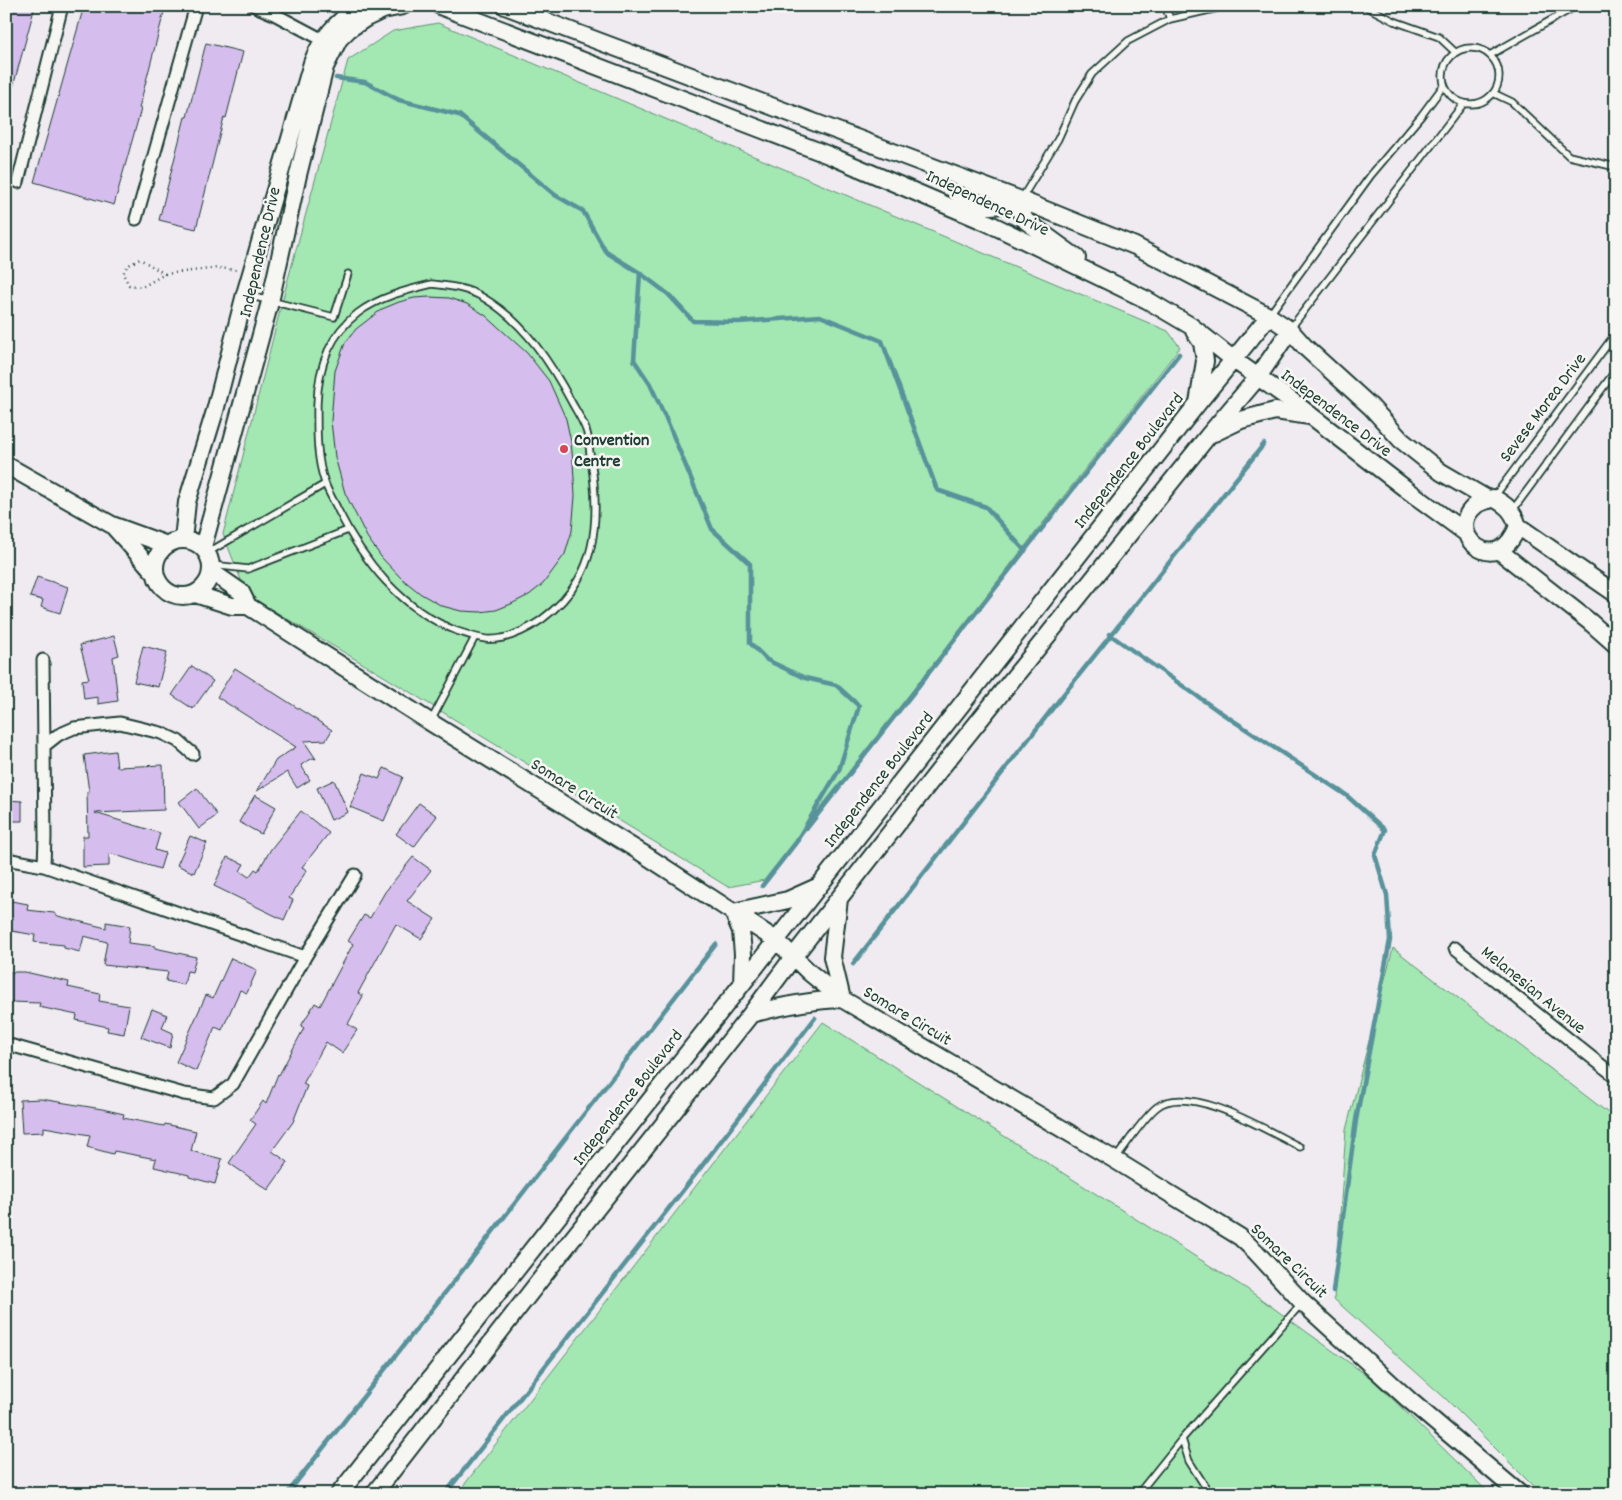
<svg xmlns="http://www.w3.org/2000/svg" width="1622" height="1500" font-family="Dekko,sans-serif">
  <style>
    .green { fill: #a3e7b2; stroke: #619273 }
    .lines { fill: none; stroke-linecap: round; stroke-linejoin: round }
    .stream { stroke: #58929a; stroke-width: 4.5 }
    .building { fill: #d5bded; stroke: #1f3d34 }
    .lane-casing { stroke: #1f3d34; stroke-width: 9 }
    .street-casing { stroke: #1f3d34; stroke-width: 15 }
    .secondary-casing { stroke: #1f3d34; stroke-width: 20 }
    .path { stroke: #1f3d34; stroke-width: 2.5; stroke-dasharray: 1 4; stroke-linecap: butt }
    .lane { stroke: #f6f6f2; stroke-width: 5.5 }
    .street { stroke: #f6f6f2; stroke-width: 11 }
    .secondary { stroke: #f6f6f2; stroke-width: 16 }
    .poi-dot { fill: #d1495b; stroke: #f6f6f2; stroke-width: 2 }
    .labels { text-anchor: middle; stroke-width: 5; stroke-linejoin: round; paint-order: stroke }
    .street-label { font-size: 18px; fill: #1f3d34; stroke: #f6f6f2 }
    .poi-label { font-size: 18px; font-weight: bold; fill: #1f3d34; stroke: #f6f6f2; text-anchor: start }
  </style>
  <rect width="100%" height="100%" fill="#efebf1"/>
  <filter id="ink" filterUnits="userSpaceOnUse"><feTurbulence type="fractalNoise" baseFrequency=".02" numOctaves="2"/><feDisplacementMap in="SourceGraphic" scale="10" xChannelSelector="R" yChannelSelector="G"/><feConvolveMatrix kernelMatrix="1 2 1 2 8 2 1 2 1" color-interpolation-filters="sRGB"/></filter>
  <g filter="url(#ink)">
    <path class="green" d="M438 23 1168 331 1180 347 765 880 728 887 377 672 247 595 223 534 288 279 348 60 393 31Z
      M1393 948 1616 1119V1494H1541L1446 1399 1334 1299 1346 1130Z
      M823 1022 1247 1289 1372 1379 1490 1494H457Z"/>
    <g class="lines">
      <path class="stream" d="M336 78 365 82 399 100 459 115 555 195 583 211 606 252 640 273 668 294 693 321 738 322 820 316 882 341 937 490 986 507 1025 551
        M640 273 634 360 650 384 668 423 712 529 750 564V643L767 660 805 678 836 685 859 706 839 770 796 842
        M1109 634 1217 710 1346 795 1385 830 1375 855 1387 895 1390 940 1356 1120 1333 1291
        M807 828 1179 354
        M762 886 798 840
        M853 964 1063 695 1264 444
        M287 1494 484 1243 716 944
        M445 1494 698 1171 815 1018"/>
    </g>
    <path class="building" d="M6 6H35L10 98H6Z
      M84 6H142L164 12 139 108 141 109 114 205 34 182Z
      M206 43 243 52 226 118 224 117 196 229 159 220 185 117H187Z
      M429 297 449 298 467 304 485 315 527 353 549 381 566 419 571 442 573 462 575 496 572 531 565 554 543 584 529 595 511 604 496 610 480 612 461 611 442 606 421 594 401 578 382 558 367 537 345 493 335 457 331 421 335 371 345 343 356 329 382 309 399 302 414 298Z
      M37 577 68 587 60 613 41 607 43 600 30 597Z
      M114 636 119 655 113 657 118 701 98 704V697L84 699 82 680 89 679 80 645Z
      M143 646 167 652 158 687 134 682Z
      M192 666 213 681 193 709 172 695Z
      M235 668 332 730 326 740 304 741 316 759 313 758 301 765 310 780 297 788 287 772 257 791 276 760 296 747 217 697Z
      M115 751 117 767 163 765 164 810 95 813 160 833 155 850 165 853 160 869 109 853V866L83 867V836H88L87 792H89L84 755Z
      M384 768 403 777 384 821 350 807 364 773 379 779Z
      M334 780 348 812 331 820 317 788Z
      M197 788 217 815 199 829 179 802Z
      M255 795 276 807 261 834 239 822Z
      M6 800 22 801V821H6Z
      M419 803 437 816 414 847 396 834Z
      M301 811 329 833 302 867 307 870 289 898 293 900 284 920 214 886 227 857 244 864 240 871 249 877 255 869 258 871 271 849Z
      M190 836 207 843 194 873 177 865Z
      M413 857 431 870 407 901 435 919 421 939 396 924 358 993 363 996 348 1024 357 1030 342 1053 326 1042 303 1084 307 1086 293 1122 272 1151 288 1162 268 1190 229 1163 256 1124 250 1120 263 1101 266 1104 278 1074 279 1075 304 1028 301 1026 315 1003 320 1006 353 944 348 941 364 915 370 918 385 892Z
      M6 900 28 904 27 910 54 913 58 916 106 928V922L130 926 128 943 155 946V948L196 957 192 972 187 971 184 985 166 981 168 972 103 965 107 942 84 936 80 952 64 948V945L34 942 35 935 6 930Z
      M231 958 257 970 247 993 240 990 222 1030 215 1027 196 1071 176 1062 206 995 213 998Z
      M10 972H25L69 982 68 987 100 994 99 1001 129 1006 124 1034 107 1031 108 1027 76 1020 77 1015 39 1007 40 1003 10 1002Z
      M152 1009 167 1015 162 1028 173 1033 170 1048 141 1037Z
      M41 1099 102 1109 124 1114 123 1118 164 1126 165 1124 196 1131 191 1151 222 1159 215 1184 189 1177V1175L154 1167 156 1159 114 1151 113 1154 87 1147 90 1135 44 1127V1132L22 1133 20 1100Z"/>
    <g class="lines">
      <g class="lane-casing">
        <path id="lane" d="M1165 6 1170 19
          M1365 6 1394 21 1439 37 1455 52
          M1443 76a28 28 0 1 1 56 0a28 28 0 1 1-56 0Z
          M1490 55 1576 6
          M1493 93 1512 102 1569 156 1616 167
          M1022 198 1058 139 1075 101 1092 74 1128 41 1170 19 1227 6
          M432 284C450 286 468 288 484 298 524 322 551 363 572 403 577 412 583 421 586 430 589 437 589 446 590 454 597 494 600 544 578 580 569 596 556 609 541 620 525 631 506 641 486 639 476 638 467 634 457 631 402 610 363 561 338 510 334 501 328 492 325 483 316 458 317 430 317 404 318 369 329 335 358 313 379 297 407 290 432 284Z
          M247 295 334 317 348 274
          M1270 314 1371 175 1421 116 1444 85
          M1290 329 1464 103
          M1494 497 1616 333
          M1512 511 1616 370
          M207 553 325 484
          M212 565 248 569 348 530
          M431 721 475 637
          M1116 1158C1126 1145 1144 1117 1157 1107 1189 1082 1269 1132 1300 1147
          M1182 1439 1189 1461 1210 1494
          M1138 1494 1182 1439 1301 1304"/>
      </g>
      <g class="street-casing">
        <path id="street" d="M255 6 274 14 323 40 327 47
          M18 182 62 6
          M136 219 196 6
          M43 660 45 837 44 866 305 957
          M44 746 58 735 74 728 120 723 161 733 178 741 193 754
          M6 859 44 866
          M1455 948 1616 1077
          M6 1044 184 1094 214 1098 233 1084 305 957 355 875"/>
      </g>
      <g class="secondary-casing">
        <path id="secondary" d="M440 6 831 156 988 223 1147 300 1191 326 1234 360 1292 401 1406 489 1466 533
          M505 6 1021 200 1135 246 1269 316 1290 330 1305 347 1371 407 1401 440 1441 472 1489 500
          M1021 200 1020 211 1026 221 1077 258
          M960 201C984 209 998 207 1021 200
          M1194 331 1202 343 1205 361 1198 403
          M1214 433 1241 420 1275 411 1310 416
          M6 465 112 525 167 545
          M1493 498C1507 505 1513 511 1518 526 1497 582 1443 532 1475 506 1479 502 1487 501 1493 498Z
          M1518 526 1616 594
          M114 527 155 573
          M155 568a28 28 0 1 1 56 0a28 28 0 1 1-56 0Z
          M183 540 187 502 215 411 245 294 312 63C321 38 338 21 359 6
          M203 547 270 302 298 175 325 67 339 39 349 29 366 18 383 10 403 6
          M1498 550 1590 622 1616 645
          M212 572 241 592 248 606
          M195 594 232 606H248L430 722 642 853 776 940 810 973 842 999 1115 1160 1240 1237 1256 1252 1303 1303 1408 1399 1520 1494
          M839 899 832 957 842 999
          M733 912 788 900 817 887
          M733 912 741 931 743 954 742 984
          M751 1014C782 1006 810 1000 842 999
          M339 1494 742 984 1198 403 1269 316
          M374 1494 554 1262 751 1014 794 956 941 768 1208 436 1258 377 1290 330"/>
      </g>
      <path class="path" d="M165 274 140 259 127 266 123 274 129 285 142 287 165 274 218 268 237 270"/>
      <use href="#lane" class="lane"/>
      <use href="#street" class="street"/>
      <use href="#secondary" class="secondary"/>
    </g>
  </g>
  <circle class="poi-dot" cx="564" cy="449" r="5"/>
  <g class="labels">
    <g class="street-label">
      <text transform="translate(988 202) rotate(25)" y="6">Independence Drive</text>
      <text transform="translate(259 252) rotate(-77)" y="6">Independence Drive</text>
      <text transform="translate(1542 407) rotate(-53)" y="6">Sevese Morea Drive</text>
      <text transform="translate(1337 412) rotate(37)" y="6">Independence Drive</text>
      <text transform="translate(1128 460) rotate(-52)" y="6">Independence Boulevard</text>
      <text transform="translate(878 779) rotate(-52)" y="6">Independence Boulevard</text>
      <text transform="translate(575 788) rotate(32)" y="6">Somare Circuit</text>
      <text transform="translate(1534 989) rotate(39)" y="6">Melanesian Avenue</text>
      <text transform="translate(908 1015) rotate(31)" y="6">Somare Circuit</text>
      <text transform="translate(627 1097) rotate(-52)" y="6">Independence Boulevard</text>
      <text transform="translate(1290 1260) rotate(44)" y="6">Somare Circuit</text>
    </g>
    <g class="poi-label">
      <text x="574" y="445">Convention<tspan x="574" dy="21">Centre</tspan></text>
    </g>
  </g>
  <rect width="1622" height="1500" fill="none" stroke="#f6f6f2" stroke-width="25"/>
  <rect x="12" y="12" width="1597" height="1475" fill="none" stroke="#1f3d34" stroke-width="2" filter="url(#ink)"/>
</svg>
